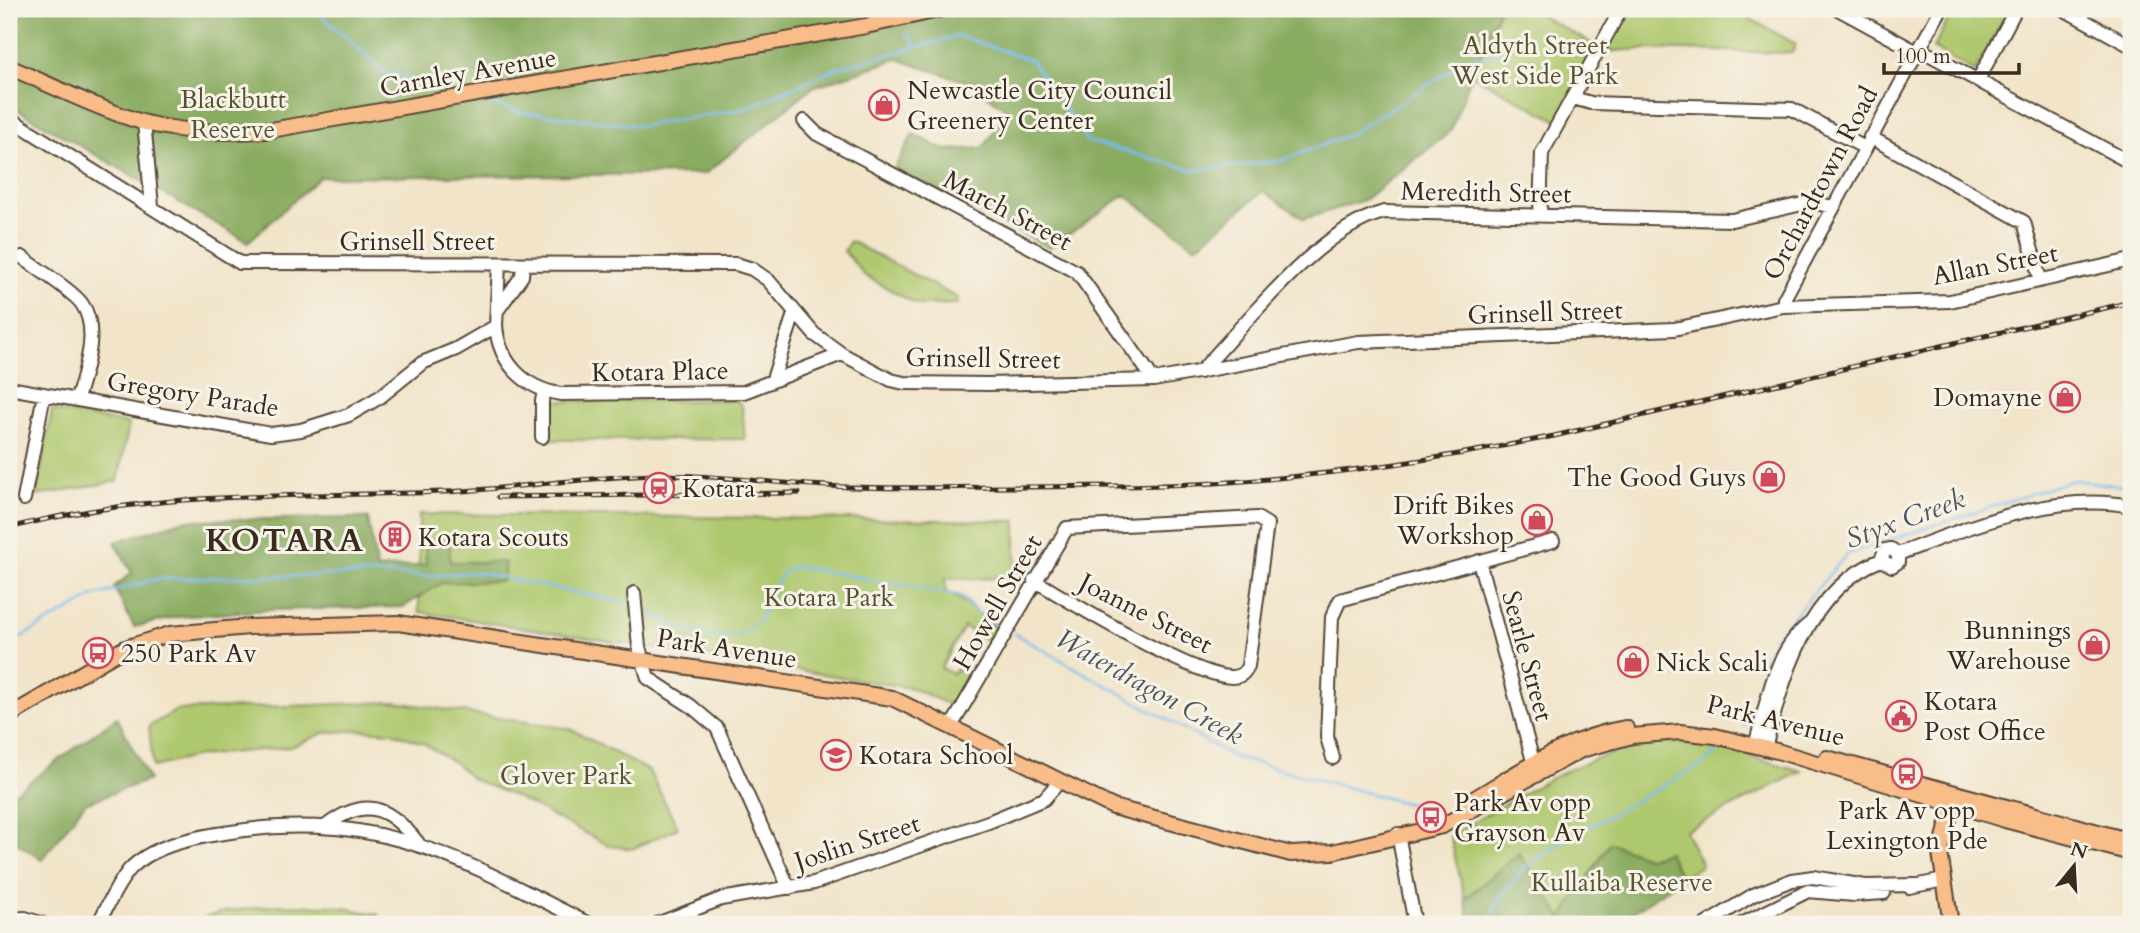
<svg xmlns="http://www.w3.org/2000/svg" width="2140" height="933" font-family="Cardo,serif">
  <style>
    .green { fill: #aec86d; stroke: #747946; stroke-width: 2 }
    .forest { fill: #8aac60; stroke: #626b3f; stroke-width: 2 }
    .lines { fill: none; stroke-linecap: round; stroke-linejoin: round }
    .stream { stroke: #78bbee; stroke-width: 2.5 }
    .minor-casing { stroke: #564638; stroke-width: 16 }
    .major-casing { stroke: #564638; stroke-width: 18 }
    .minor { stroke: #fff; stroke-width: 12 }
    .major { stroke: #f8bd89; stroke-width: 14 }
    .rail-casing { stroke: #3b2a1e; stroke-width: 5 }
    .rail { stroke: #f7f3e8; stroke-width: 2.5; stroke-dasharray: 8; stroke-linecap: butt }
    .labels { text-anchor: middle; stroke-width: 6; stroke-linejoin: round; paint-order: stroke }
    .park-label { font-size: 26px; fill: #585232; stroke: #f7f3e8 }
    .street-label { font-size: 26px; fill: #3b2a1e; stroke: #f7f3e8 }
    .poi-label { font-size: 26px; fill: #3b2a1e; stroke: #f7f3e8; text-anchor: start }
    .water-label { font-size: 28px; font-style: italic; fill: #4d565c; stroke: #f7f3e8 }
    .district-label { font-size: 33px; font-weight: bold; letter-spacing: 2px; fill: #3b2a1e; stroke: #f7f3e8 }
  </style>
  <rect width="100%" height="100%" fill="#f7f3e8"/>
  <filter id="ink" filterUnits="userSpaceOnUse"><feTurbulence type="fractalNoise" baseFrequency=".0143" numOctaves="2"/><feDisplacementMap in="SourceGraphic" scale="14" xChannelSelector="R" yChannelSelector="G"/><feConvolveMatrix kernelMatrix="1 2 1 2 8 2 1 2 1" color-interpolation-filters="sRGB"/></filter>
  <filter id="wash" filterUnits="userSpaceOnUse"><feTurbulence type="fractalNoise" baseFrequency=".00686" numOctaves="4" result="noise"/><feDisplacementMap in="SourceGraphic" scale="28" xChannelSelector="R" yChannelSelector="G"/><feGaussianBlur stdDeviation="1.57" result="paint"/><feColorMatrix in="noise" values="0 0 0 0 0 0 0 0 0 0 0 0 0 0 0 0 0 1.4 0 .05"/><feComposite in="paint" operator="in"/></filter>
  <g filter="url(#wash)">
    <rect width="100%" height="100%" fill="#f1e4c9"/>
    <path class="green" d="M1500 9H1529L1600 48 1622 9H1732L1796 44 1792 53 1644 49 1598 52 1560 122 1472 75Z
      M1954 9H2009L1975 72 1933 48Z
      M850 241 958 298V304L918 305 865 276 844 251Z
      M736 400 742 406 745 439 550 440 549 410 556 401Z
      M52 410 129 424 118 481 36 496Z
      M419 514 1016 521V578L945 579 946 592C965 599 979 616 997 628L990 641 964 627 941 668 953 674 956 669 967 675 953 701 947 704 912 688 419 612Z
      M396 702 571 729 649 771 678 828 632 849 610 846 516 797 472 779 456 764 423 743 392 732 360 730 324 733 291 747 198 756 153 767 149 726 177 710Z
      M1664 742 1711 745 1802 771 1685 831 1702 865 1681 879 1668 852 1649 858 1610 843 1562 919 1519 854 1465 899 1450 836C1521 795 1580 753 1664 742Z
      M278 905 335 906 379 915 376 922 368 924H185L222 912Z"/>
    <path class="forest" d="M9 9H1500L1490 28 1450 132 1364 200 1304 219 1263 191 1196 247 1125 195 1049 248 894 169 913 134 945 150 983 148 1008 111 973 84 897 59 813 87 705 174 320 177 248 242 9 105Z
      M368 518 377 569 426 565 425 539 450 541V562H505L503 581 442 583 403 607 268 610 177 617 134 627 114 587 132 573 115 542 185 520Z
      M117 717 149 780 85 803 42 860 9 838V797Z
      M1610 843 1649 858 1668 852 1681 879 1616 924H1470L1465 899 1519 853 1562 918Z"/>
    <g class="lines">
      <path class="stream" d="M314 9 385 72 448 91
        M907 33 915 44
        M488 102 520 112 641 126 744 109 837 68 959 36 1031 60 1087 141 1194 170 1280 161 1349 135 1468 59 1503 53
        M640 609C673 622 725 656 757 623 763 615 767 602 771 593 777 580 782 571 796 566L962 596 975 611 996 625
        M1015 634 1234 757 1431 810
        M9 644 94 596 157 579 373 574 428 576 476 572 626 603
        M1743 725 1757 708 1765 659 1774 639 1847 554 2073 480 2131 487
        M1489 924 1498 901 1523 869 1559 844 1706 762 1721 746"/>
    </g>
  </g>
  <g filter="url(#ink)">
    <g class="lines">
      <g class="minor-casing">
        <path id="minor" d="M1838 9 1917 52
          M2063 9 2131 46
          M1919 49 2131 163
          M1978 80 2016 9
          M1573 98 1591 103 1792 109 1865 148
          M9 118 240 263 736 264 752 269 768 280 814 334 842 354 891 380 904 383 989 384 1154 380 1358 342 1674 329 1783 306 1950 301 2131 260
          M804 121 817 134 1077 272 1154 380
          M144 122 152 206
          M1870 137 2024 222 2040 279
          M1540 215 1542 153 1621 9
          M22 257C36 268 73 291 82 304 100 330 85 371 77 399
          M1783 306 1784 299 1941 9
          M497 311 522 276 523 264
          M496 326C499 363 525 389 561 394L744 392 842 354
          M1200 372C1247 323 1318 229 1384 212L1732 220 1811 202 1833 207
          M773 379 794 314
          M9 388 271 434 301 430 349 415 380 397 422 363 456 349 496 326 499 264
          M542 437V401L544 391
          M24 499 44 394
          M1881 560 1892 566 1898 562V554
          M1479 561 1533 761
          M634 593 639 647 648 678 691 706 717 728 789 888
          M952 725 1067 528 1257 518 1267 524 1248 666C1244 674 1240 677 1232 677 1194 677 1070 602 1034 580
          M1755 746C1767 704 1773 652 1809 624
          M1765 748C1783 678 1807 589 1881 560L1885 550 1891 549 1898 554C1971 527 2052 491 2131 506
          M1333 758 1327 737 1332 617 1340 600 1553 541
          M326 826C365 796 389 806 418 843
          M1398 834 1415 924
          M1909 887 1944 880
          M9 919 25 918 43 924
          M98 924C108 906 116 885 130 869 151 847 188 839 217 834 373 807 456 856 589 924
          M657 924 721 899 814 883 991 821 1044 799 1060 781
          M1706 924 1753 895 1792 880 1813 877 1865 886 1916 885
          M1742 924 1808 891 1854 895 1884 893"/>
      </g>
      <g class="major-casing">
        <path id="major" d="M9 67C53 86 96 108 142 122 181 133 225 133 265 131L866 26 943 9
          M9 716 125 648 170 634 249 627 398 623 892 698 1113 807 1291 854 1332 852 1442 826 1581 750 1632 736 1680 732 1715 736 1777 751 2005 820 2131 853
          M1827 758 2131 841
          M1465 804C1517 774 1564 738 1626 728
          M1951 924 1940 853 1955 797"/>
      </g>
      <use href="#minor" class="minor"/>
      <use href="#major" class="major"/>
      <g class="rail-casing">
        <path id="rail" d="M498 497 799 493
          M9 528C158 489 291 498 443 492 516 489 588 476 661 475 723 475 785 485 848 487 902 489 957 487 1012 487 1079 486 1147 487 1215 483 1329 476 1442 459 1554 436L2131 302"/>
      </g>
      <use href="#rail" class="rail"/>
    </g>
  </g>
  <defs>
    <g id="shop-ring" transform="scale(1.575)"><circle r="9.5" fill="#f7f3e8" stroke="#d1495b" stroke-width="1.5"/><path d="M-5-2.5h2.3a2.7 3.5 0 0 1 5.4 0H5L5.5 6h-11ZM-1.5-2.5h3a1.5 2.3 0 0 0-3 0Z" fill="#d1495b"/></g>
    <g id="station-ring" transform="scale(1.575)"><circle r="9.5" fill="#f7f3e8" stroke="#d1495b" stroke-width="1.5"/><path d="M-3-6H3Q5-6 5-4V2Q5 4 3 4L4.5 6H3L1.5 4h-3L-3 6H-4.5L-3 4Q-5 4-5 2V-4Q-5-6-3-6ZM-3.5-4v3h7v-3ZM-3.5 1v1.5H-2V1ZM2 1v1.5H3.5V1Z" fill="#d1495b"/></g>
    <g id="building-ring" transform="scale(1.575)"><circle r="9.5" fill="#f7f3e8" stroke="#d1495b" stroke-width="1.5"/><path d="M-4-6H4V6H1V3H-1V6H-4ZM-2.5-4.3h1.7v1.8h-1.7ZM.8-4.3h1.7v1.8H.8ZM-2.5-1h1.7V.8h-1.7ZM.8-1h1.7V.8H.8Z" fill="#d1495b"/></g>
    <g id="bus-ring" transform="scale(1.575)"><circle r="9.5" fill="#f7f3e8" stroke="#d1495b" stroke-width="1.5"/><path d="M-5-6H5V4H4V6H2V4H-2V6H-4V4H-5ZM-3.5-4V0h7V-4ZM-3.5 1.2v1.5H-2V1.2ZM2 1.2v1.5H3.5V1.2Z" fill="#d1495b"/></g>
    <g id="civic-ring" transform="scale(1.575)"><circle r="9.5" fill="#f7f3e8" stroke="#d1495b" stroke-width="1.5"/><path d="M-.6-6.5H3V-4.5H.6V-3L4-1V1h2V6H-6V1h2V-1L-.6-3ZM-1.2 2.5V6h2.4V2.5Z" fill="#d1495b"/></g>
    <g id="school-ring" transform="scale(1.575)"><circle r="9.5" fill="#f7f3e8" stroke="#d1495b" stroke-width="1.5"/><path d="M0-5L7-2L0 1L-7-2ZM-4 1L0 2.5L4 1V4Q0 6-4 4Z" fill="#d1495b"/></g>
  </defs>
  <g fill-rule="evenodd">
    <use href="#shop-ring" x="884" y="105"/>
    <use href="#shop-ring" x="2065" y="397"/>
    <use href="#shop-ring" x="1769" y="477"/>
    <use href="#station-ring" x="659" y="488"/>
    <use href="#shop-ring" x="1537" y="520"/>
    <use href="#building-ring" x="395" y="537"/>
    <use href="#shop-ring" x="2094" y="645"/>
    <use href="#bus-ring" x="98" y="653"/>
    <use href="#shop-ring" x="1633" y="662"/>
    <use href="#civic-ring" x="1901" y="716"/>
    <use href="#school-ring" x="836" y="755"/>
    <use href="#bus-ring" x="1907" y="774"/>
    <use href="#bus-ring" x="1431" y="817"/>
  </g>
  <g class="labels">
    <g class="park-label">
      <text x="1535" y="54">Aldyth Street<tspan x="1535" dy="30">West Side Park</tspan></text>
      <text x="233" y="108">Blackbutt<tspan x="233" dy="30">Reserve</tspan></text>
      <text x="829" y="606">Kotara Park</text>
      <text x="566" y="784">Glover Park</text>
      <text x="1622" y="891">Kullaiba Reserve</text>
    </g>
    <g class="street-label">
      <text transform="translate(468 72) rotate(-10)" y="9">Carnley Avenue</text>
      <text transform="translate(1820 183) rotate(-62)" y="9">Orchardtown Road</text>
      <text transform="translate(1486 192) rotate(1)" y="9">Meredith Street</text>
      <text transform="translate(1008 210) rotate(28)" y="9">March Street</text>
      <text x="417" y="250">Grinsell Street</text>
      <text transform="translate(1995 264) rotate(-11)" y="9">Allan Street</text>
      <text transform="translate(1545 312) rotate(-2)" y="9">Grinsell Street</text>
      <text transform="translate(983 358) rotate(1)" y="9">Grinsell Street</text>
      <text transform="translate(660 371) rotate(-1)" y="9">Kotara Place</text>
      <text transform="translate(193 394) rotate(9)" y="9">Gregory Parade</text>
      <text transform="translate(997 602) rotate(-60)" y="9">Howell Street</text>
      <text transform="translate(1146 613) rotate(27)" y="9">Joanne Street</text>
      <text transform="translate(727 648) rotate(9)" y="9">Park Avenue</text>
      <text transform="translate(1528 656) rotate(75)" y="9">Searle Street</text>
      <text transform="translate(1776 720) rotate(14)" y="9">Park Avenue</text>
      <text transform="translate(857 842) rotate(-18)" y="9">Joslin Street</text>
    </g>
    <g class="poi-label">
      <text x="907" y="99">Newcastle City Council<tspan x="907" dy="30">Greenery Center</tspan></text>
      <text x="2042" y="406" text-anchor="end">Domayne</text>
      <text x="1746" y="486" text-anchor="end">The Good Guys</text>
      <text x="682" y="497">Kotara</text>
      <text x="1514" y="514" text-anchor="end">Drift Bikes<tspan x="1514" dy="30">Workshop</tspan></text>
      <text x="418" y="546">Kotara Scouts</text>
      <text x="2071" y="639" text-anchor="end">Bunnings<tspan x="2071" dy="30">Warehouse</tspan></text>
      <text x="121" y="662">250 Park Av</text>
      <text x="1656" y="671">Nick Scali</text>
      <text x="1924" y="710">Kotara<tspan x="1924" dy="30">Post Office</tspan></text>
      <text x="859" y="764">Kotara School</text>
      <text x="1454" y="811">Park Av opp<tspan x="1454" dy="30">Grayson Av</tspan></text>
      <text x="1907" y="819" text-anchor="middle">Park Av opp<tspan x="1907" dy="30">Lexington Pde</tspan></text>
    </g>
    <g class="water-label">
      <text transform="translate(1905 518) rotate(-20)" y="10">Styx Creek</text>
      <text transform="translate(1150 686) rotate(29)" y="10">Waterdragon Creek</text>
    </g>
    <g class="district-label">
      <text x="285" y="551">KOTARA</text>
    </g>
  </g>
  <rect width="2140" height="933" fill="none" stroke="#f7f3e8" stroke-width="35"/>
  <g transform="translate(2074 866) rotate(18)" stroke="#f7f3e8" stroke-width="5" paint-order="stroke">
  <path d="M0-5L12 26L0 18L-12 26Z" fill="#3b2a1e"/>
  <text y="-10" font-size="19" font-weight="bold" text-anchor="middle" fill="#3b2a1e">N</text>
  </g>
  <path d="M1884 63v10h135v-10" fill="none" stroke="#3b2a1e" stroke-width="3.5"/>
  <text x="1895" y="63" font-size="21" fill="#3b2a1e" stroke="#f7f3e8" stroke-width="5" paint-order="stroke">100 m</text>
</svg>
